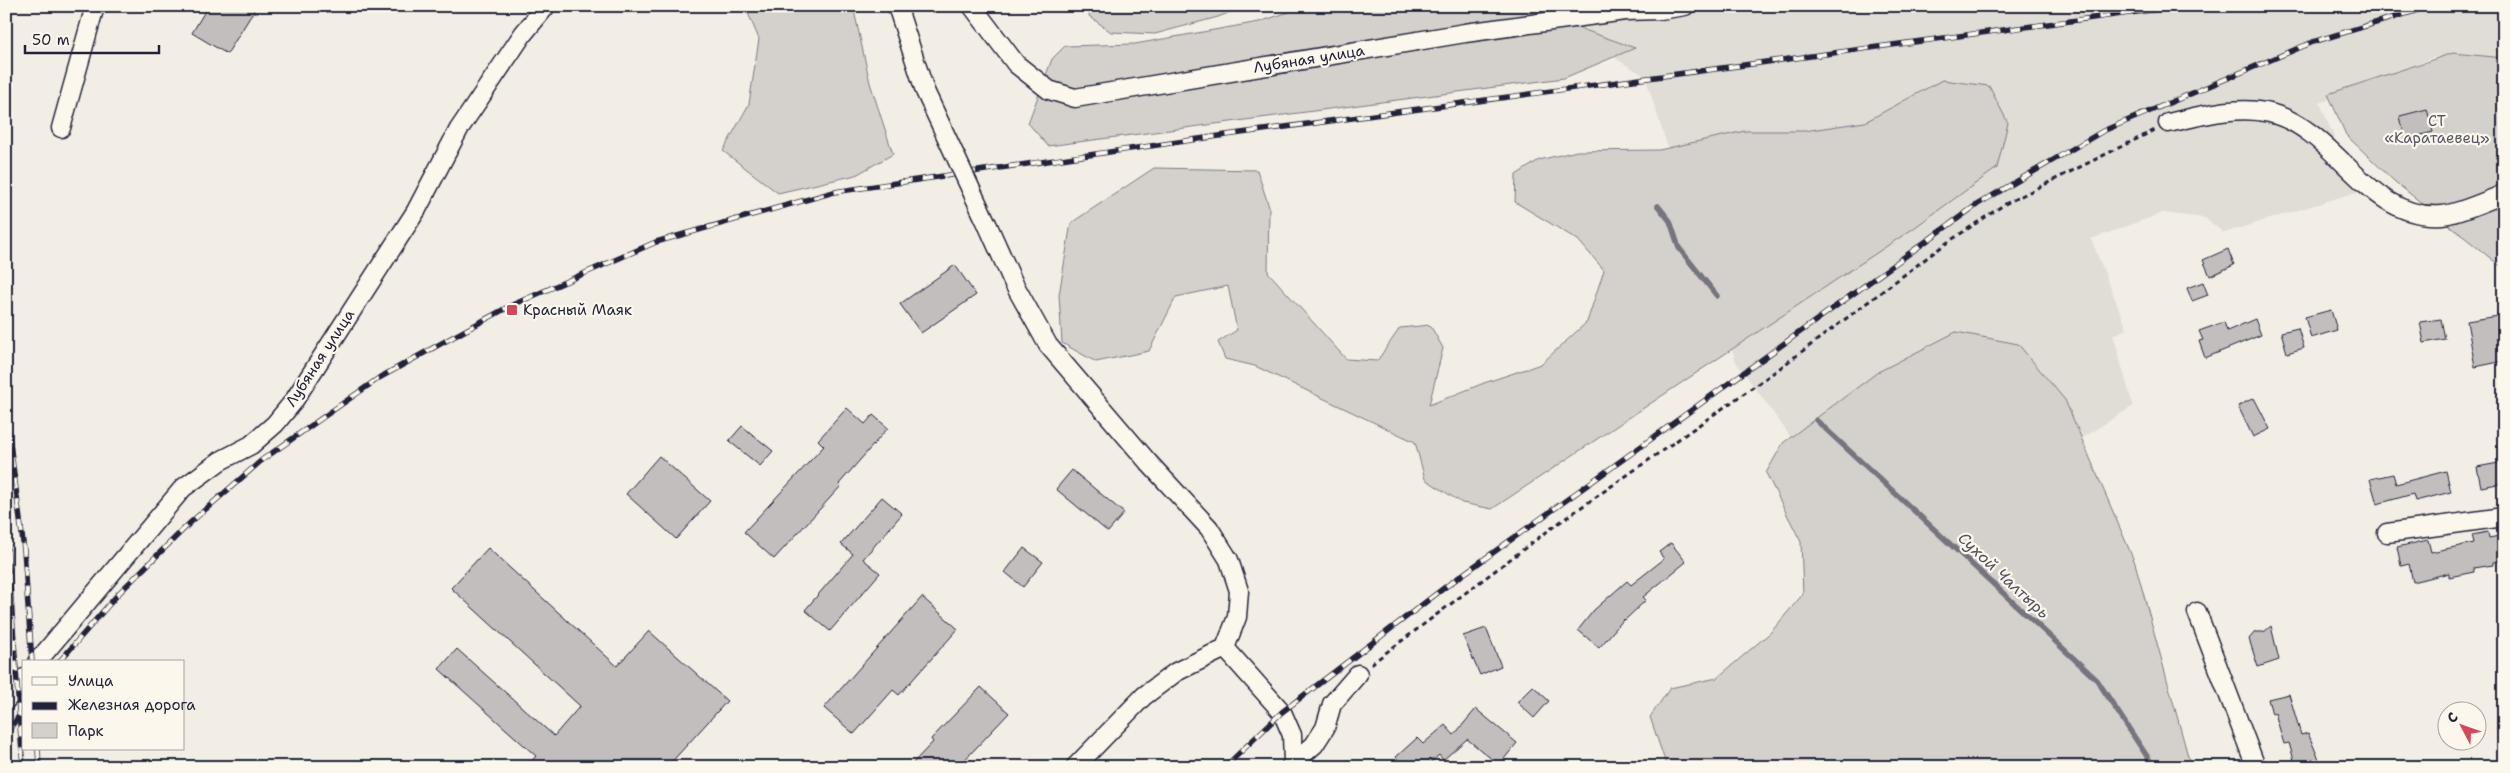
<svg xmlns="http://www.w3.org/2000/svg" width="2510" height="773" font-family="'Shantell Sans',sans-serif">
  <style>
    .built { fill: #e0dcd6 }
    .green { fill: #d4d1cc; stroke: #7b7a84 }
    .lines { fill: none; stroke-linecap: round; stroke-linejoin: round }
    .stream { stroke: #76747f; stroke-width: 5.5 }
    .building { fill: #c2bebe; stroke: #22223b }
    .minor-casing { stroke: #22223b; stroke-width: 21 }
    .path { stroke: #22223b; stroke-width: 3; stroke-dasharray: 5 4; stroke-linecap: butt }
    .minor { stroke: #fbf7ec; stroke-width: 18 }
    .rail-casing { stroke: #22223b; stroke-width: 5.5 }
    .rail { stroke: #fbf7ec; stroke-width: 4; stroke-dasharray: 11; stroke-linecap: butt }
    .minor-bridge-casing { stroke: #22223b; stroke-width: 21; stroke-linecap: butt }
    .minor-bridge { stroke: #fbf7ec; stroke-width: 18 }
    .poi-dot { fill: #d1495b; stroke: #fbf7ec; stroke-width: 2 }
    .labels { text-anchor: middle; stroke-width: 4.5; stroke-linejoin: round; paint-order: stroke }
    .street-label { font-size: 15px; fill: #22223b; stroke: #fbf7ec }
    .park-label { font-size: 15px; fill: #575766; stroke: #fbf7ec }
    .poi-label { font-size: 15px; fill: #22223b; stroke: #fbf7ec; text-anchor: start }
    .water-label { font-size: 16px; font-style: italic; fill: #535263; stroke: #fbf7ec }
  </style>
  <rect width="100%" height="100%" fill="#f2eee5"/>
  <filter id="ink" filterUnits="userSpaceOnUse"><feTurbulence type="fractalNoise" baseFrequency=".02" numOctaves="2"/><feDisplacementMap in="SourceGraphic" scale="10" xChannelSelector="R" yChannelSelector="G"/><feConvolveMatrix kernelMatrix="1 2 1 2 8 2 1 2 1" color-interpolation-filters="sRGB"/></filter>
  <g filter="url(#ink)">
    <path class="built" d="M1528 6H2504V61L2434 57 2320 103 2338 147 2382 184 2224 233 2205 218 2163 213 2091 239 2127 329 2113 335 2133 406 1883 563 1736 362 1645 76Z"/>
    <path class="green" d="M745 6H853L870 83 893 154 856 175 778 193 723 151 749 104 759 39Z
      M1079 6H1246L1218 17 1155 34 1111 32 1089 16 1090 8Z
      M1307 6H1549L1545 16 1635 48 1564 78 1048 146 1028 123 1052 59 1065 46 1135 44 1259 22Z
      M2453 53 2504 58V269L2394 181 2346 135 2328 94Z
      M1942 80 1989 86 2008 123 1997 168 1911 230 1492 509 1462 503 1425 479 1415 442 1255 366 1225 359 1218 342 1237 330 1228 286 1176 297 1149 351 1096 362 1062 343 1059 295 1071 223 1154 168 1257 170 1269 207 1268 272 1346 359 1377 361 1400 328 1430 325 1443 348 1429 405 1484 383 1541 364 1587 322 1604 270 1578 240 1515 202 1516 175 1539 160 1577 151 1659 150 1745 131H1804L1865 122Z
      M1956 332 2018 344 2065 400 2135 563 2191 767H1667L1650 717 1670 688 1717 678 1771 632 1803 594 1801 542 1766 473 1783 443 1878 372Z"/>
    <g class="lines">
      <path class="stream" d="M1658 206 1670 221 1679 248 1717 296
        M1816 420 2097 680 2154 767"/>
    </g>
    <path class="building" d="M208 6H257L227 54 192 33Z
      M2427 109 2433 132 2405 139 2400 116Z
      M2228 249 2234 265 2210 276 2203 260Z
      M955 265 976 295 921 333 900 304Z
      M2203 282 2208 295 2192 301 2187 288Z
      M2331 310 2337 330 2311 338 2305 317Z
      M2504 315V361L2475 367 2467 321Z
      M2255 319 2261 335 2205 358 2199 341 2203 340 2199 331 2224 322 2227 331Z
      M2441 319 2445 339 2424 343 2420 322Z
      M2298 328 2304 348 2287 353 2281 332Z
      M2254 398 2270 429 2253 437 2238 406Z
      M847 408 865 424 873 415 888 428 839 484 841 486 774 559 744 532 824 446 818 440Z
      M742 426 773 451 760 466 729 441Z
      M659 456 710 501 676 539 626 494Z
      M2504 462V483L2481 487 2477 467Z
      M1072 470 1124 513 1108 532 1056 489Z
      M2446 471 2451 492 2415 501 2413 494 2377 504 2370 479 2393 474 2396 484Z
      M882 497 902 514 863 559 880 573 830 631 805 610 853 554 841 544Z
      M2488 532 2489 538 2504 535V560L2493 562V565L2473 568 2474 572 2449 577V573L2413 582 2409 564 2401 566 2397 547 2428 540 2431 552 2474 543 2472 535Z
      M1671 543 1686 562 1643 597 1646 600 1625 620 1624 619 1599 648 1578 630 1594 610 1627 581 1631 585 1664 559 1659 552Z
      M488 548 617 666 649 631 727 701 667 767H526L536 756 439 669 457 649 554 736 580 706 451 588Z
      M1024 548 1043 562 1023 587 1005 572Z
      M922 597 958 629 899 695 893 690 854 734 824 708Z
      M2271 626 2279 660 2258 667 2249 639 2255 632H2264Z
      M1486 628 1501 666 1480 675 1463 636Z
      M1533 686 1549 701 1534 718 1517 702Z
      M981 687 1009 713 958 767H909L933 742 931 739Z
      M2289 694 2301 735 2308 733 2322 767H2296L2289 743 2284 744 2275 713 2272 714 2268 699Z
      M1476 709 1517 743 1499 765 1467 739 1443 760 1439 755 1426 767H1404L1396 757 1417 738 1423 744 1445 725 1454 735Z"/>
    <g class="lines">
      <g class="minor-casing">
        <path id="minor" d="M897 6 925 91
          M972 6 1016 64 1049 90 1075 98 1465 33 1625 11 1660 10 1685 6
          M2168 123C2201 116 2236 105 2270 113 2338 130 2367 221 2442 215 2458 214 2488 200 2504 194
          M61 128 95 6
          M988 226 1014 284 1048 345 1148 462 1209 528 1229 560 1239 591 1237 617 1225 648
          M2387 533 2504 517
          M2197 612 2256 767
          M1225 648 1282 712 1292 735 1293 763 1290 767
          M37 662 183 488 220 461 251 445 275 424 293 402 416 211 459 129 523 34 546 6
          M6 700 24 678
          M1293 763 1314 745 1325 728 1332 704 1358 674
          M1075 767 1144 696 1176 672 1225 648"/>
      </g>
      <path class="path" d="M1371 664 1553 527 1776 371 1948 242 2005 204 2155 130"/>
      <use href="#minor" class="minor"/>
      <g class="rail-casing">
        <path id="rail" d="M6 413 24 550 32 662
          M6 529 23 767
          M59 662 119 593 191 522 262 460 379 378 442 343 510 306 656 242 834 192 1226 135 2181 6
          M6 734 21 713
          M38 749 39 767
          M1225 767 1282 712 1444 588 1978 204 2103 131 2313 42 2431 6"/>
      </g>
      <use href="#rail" class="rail"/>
      <g class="minor-bridge-casing">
        <path id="minor-bridge" d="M925 91 988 226"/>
      </g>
      <use href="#minor-bridge" class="minor-bridge"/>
    </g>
  </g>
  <rect class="poi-dot" x="506" y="304" width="12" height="12" rx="2.5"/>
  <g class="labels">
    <g class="street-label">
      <text transform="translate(1309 59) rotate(-9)" y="5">Лубяная улица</text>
      <text transform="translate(320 358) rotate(-57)" y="5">Лубяная улица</text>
    </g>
    <g class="park-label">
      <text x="2437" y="126">СТ<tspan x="2437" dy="17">«Каратаевец»</tspan></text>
    </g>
    <g class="poi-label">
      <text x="523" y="315">Красный Маяк</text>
    </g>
    <g class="water-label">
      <text transform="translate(2004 575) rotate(43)" y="6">Сухой Чалтырь</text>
    </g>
  </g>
  <rect width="2510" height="773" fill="none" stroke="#fbf7ec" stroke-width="25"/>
  <rect x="12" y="12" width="2485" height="748" fill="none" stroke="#22223b" stroke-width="2" filter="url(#ink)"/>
  <rect x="22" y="660" width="162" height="90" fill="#fbf7ec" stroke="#a4a2a5"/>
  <rect x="32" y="677" width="25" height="8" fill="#fbf7ec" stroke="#a4a2a5"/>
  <text x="68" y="686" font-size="15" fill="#22223b">Улица</text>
  <rect x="32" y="702" width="25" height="8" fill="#22223b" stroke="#a4a2a5"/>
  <text x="68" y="710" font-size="15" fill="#22223b">Железная дорога</text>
  <rect x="32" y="723" width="25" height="15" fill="#d4d1cc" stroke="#a4a2a5"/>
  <text x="68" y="736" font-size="15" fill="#22223b">Парк</text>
  <g transform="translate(2462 726) rotate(311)"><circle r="24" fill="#fbf7ec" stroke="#a4a2a5"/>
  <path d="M0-4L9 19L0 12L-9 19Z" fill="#d1495b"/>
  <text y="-8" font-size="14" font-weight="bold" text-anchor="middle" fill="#22223b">С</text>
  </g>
  <path d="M25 45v8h134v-8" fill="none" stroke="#22223b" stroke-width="2.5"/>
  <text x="32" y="45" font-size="15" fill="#22223b" stroke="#fbf7ec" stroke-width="4" paint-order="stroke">50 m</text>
</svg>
